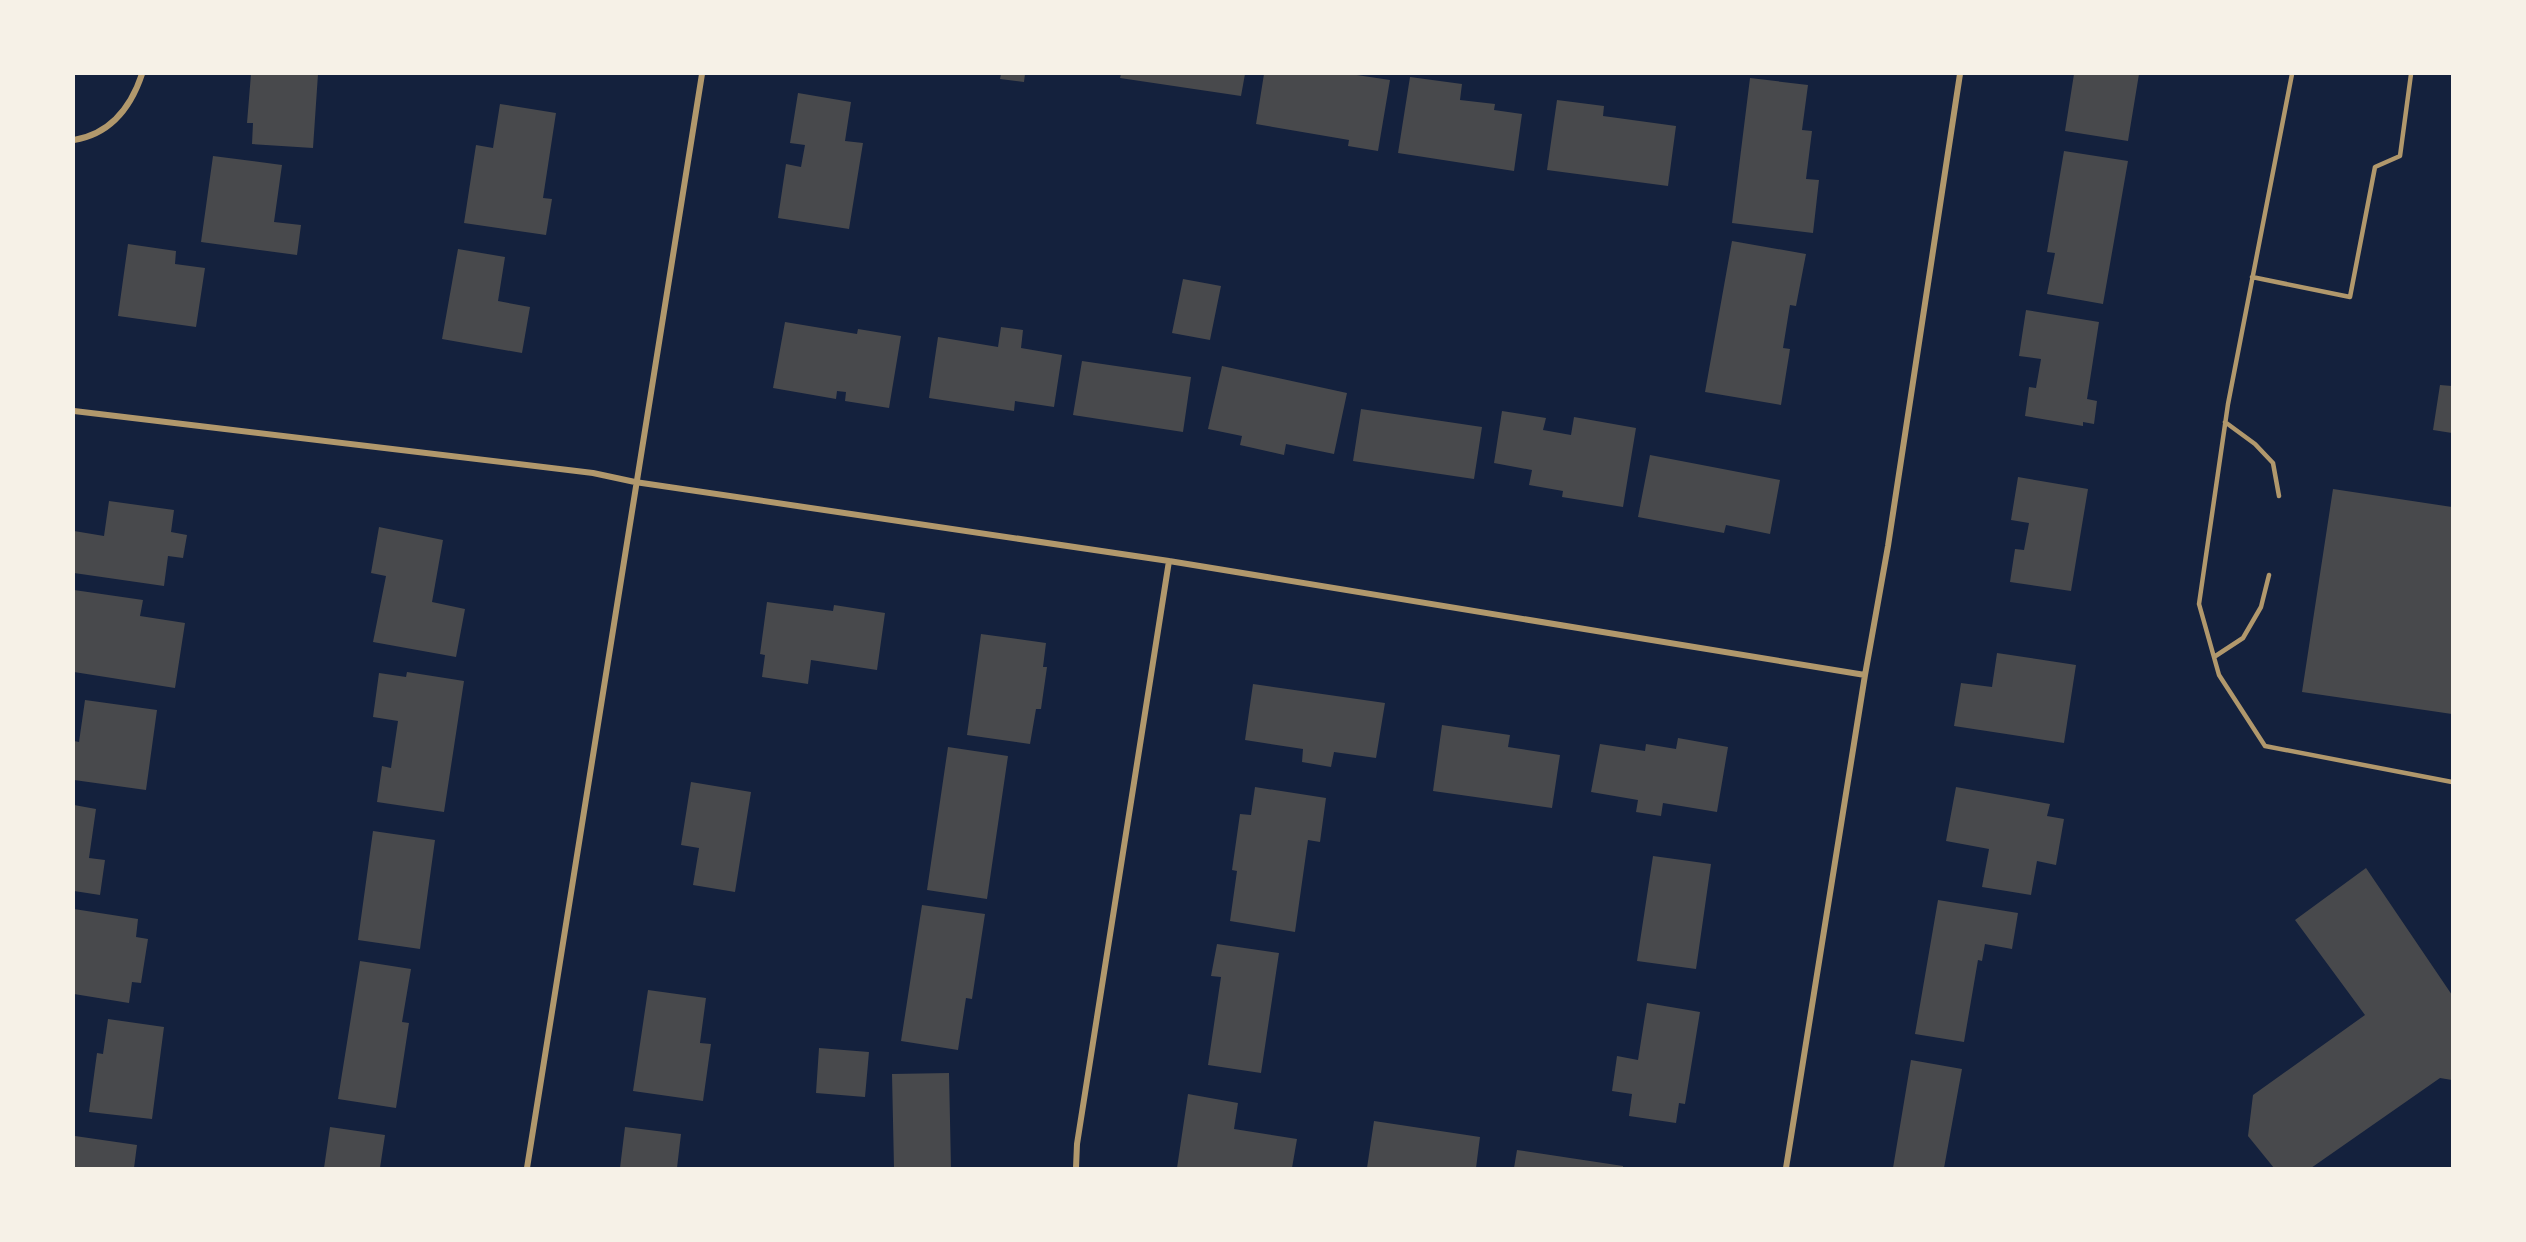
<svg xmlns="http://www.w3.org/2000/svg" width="2526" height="1242" font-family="'Space Grotesk',sans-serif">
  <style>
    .building { fill: #48494c }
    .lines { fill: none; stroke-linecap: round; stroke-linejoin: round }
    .service { stroke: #b1986c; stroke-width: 4.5 }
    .minor { stroke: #b1986c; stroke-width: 6 }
  </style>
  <rect width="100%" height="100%" fill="#14213d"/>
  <path class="building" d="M251 74H318L313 148 252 144 253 123H247Z
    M1001 74H1025L1024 82 1000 79Z
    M1121 74H1245L1241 96 1120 78Z
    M1264 74H1350L1390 80 1378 151 1348 146 1349 140 1256 124Z
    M2074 74H2139L2128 141 2065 131Z
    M1410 77 1462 84 1460 100 1495 104 1494 110 1522 114 1514 171 1398 153Z
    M1750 78 1808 85 1802 130 1812 131 1806 179 1819 180 1813 233 1732 223Z
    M798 93 851 102 845 141 863 143 849 229 778 218 786 164 801 167 805 145 790 143Z
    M1557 100 1604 106 1603 116 1676 126 1668 186 1547 170Z
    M500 104 556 113 543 198 552 199 546 235 464 223 476 145 493 148Z
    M2064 151 2128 161 2103 304 2047 294 2055 253 2047 252Z
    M213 156 282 165 274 222 301 225 297 255 201 242Z
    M1732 241 1806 254 1796 306 1790 305 1783 348 1790 349 1781 405 1705 392Z
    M128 244 176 251 175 264 205 268 196 327 118 316Z
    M458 249 505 257 498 301 530 307 522 353 442 339Z
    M1183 279 1221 286 1210 340 1172 333Z
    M2026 310 2099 322 2087 399 2097 401 2094 424 2083 422V426L2025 416 2029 387 2036 388 2041 359 2019 356Z
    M785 322 857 334 858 329 901 336 889 408 845 401 846 392 837 391 836 399 773 388Z
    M1001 327 1023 330 1021 348 1062 355 1054 407 1015 401 1014 411 929 398 938 337 998 347Z
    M1082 361 1191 377 1183 432 1073 415Z
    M1222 366 1347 393 1334 454 1286 444 1284 455 1240 445 1242 436 1208 429Z
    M2440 385 2452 386V433L2433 430Z
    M1361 409 1482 427 1474 479 1353 461Z
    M1502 411 1546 418 1543 430 1571 435 1574 417 1636 428 1623 507 1562 497 1563 491 1529 485 1532 470 1494 463Z
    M1650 455 1780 480 1770 534 1726 525 1724 533 1638 517Z
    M2018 477 2088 489 2071 591 2010 582 2015 549 2024 550 2029 523 2011 520Z
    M2333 489 2452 507V714L2302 692Z
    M109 501 174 510 171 532 187 535 183 558 168 556 164 586 74 573V531L104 536Z
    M379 527 443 540 432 602 465 609 456 657 373 642 386 576 371 573Z
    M74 590 143 600 140 616 185 623 175 688 74 672Z
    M767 602 833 611 834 605 885 613 877 670 811 660 808 684 762 677 765 655 760 654Z
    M981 634 1046 643 1043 667H1047L1041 709H1036L1030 744 967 735Z
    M1997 653 2076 665 2064 743 1954 726 1961 683 1992 687Z
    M407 672 464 681 444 812 377 802 382 766 391 768 398 721 373 717 379 673 406 677Z
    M1253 684 1385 703 1376 758 1334 752 1331 767 1302 762 1303 749 1245 740Z
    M85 700 157 710 146 790 74 780V741L79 742Z
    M1442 725 1510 735 1508 747 1560 755 1552 808 1433 791Z
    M1678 738 1728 747 1717 812 1663 803 1661 816 1636 812 1638 800 1591 792 1600 744 1645 751 1646 744 1676 749Z
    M948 747 1008 756 987 899 927 890Z
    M691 782 751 792 735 892 693 885 699 848 681 845Z
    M1255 787 1326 798 1320 842 1308 840 1295 932 1230 921 1237 871 1232 870 1240 814 1251 815Z
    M1956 787 2050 804 2047 816 2064 819 2056 865 2037 861 2031 895 1982 887 1989 849 1946 841Z
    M74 805 96 809 89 858 105 860 100 895 74 891Z
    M373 831 435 840 420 949 358 940Z
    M1653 856 1711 864 1696 969 1637 961Z
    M2366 868 2452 995V1080L2440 1078 2311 1168H2274L2248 1136 2253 1095 2365 1015 2295 920Z
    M1938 900 2018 913 2012 949 1985 944 1982 961 1978 960 1964 1042 1915 1034Z
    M922 905 985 914 972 999 966 998 958 1050 901 1041Z
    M74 909 138 919 136 937 148 939 141 983 132 982 129 1003 74 994Z
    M1217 944 1279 953 1261 1073 1208 1065 1221 977 1211 976Z
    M360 961 411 969 402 1022 409 1023 396 1108 338 1099Z
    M648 990 706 998 700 1043 711 1044 703 1101 633 1091Z
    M1647 1003 1700 1012 1685 1104 1679 1103 1676 1123 1629 1116 1632 1094 1612 1091 1617 1056 1638 1060Z
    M108 1019 164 1027 152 1119 89 1112 97 1053 103 1054Z
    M819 1048 869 1052 865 1097 816 1093Z
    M1911 1060 1962 1069 1944 1168H1893Z
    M949 1073 951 1168H894L892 1074Z
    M1188 1094 1238 1103 1234 1129 1297 1139 1292 1168H1177Z
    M1374 1121 1480 1137 1476 1168H1367Z
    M330 1127 385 1135 380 1168H324Z
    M625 1127 681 1134 677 1168H620Z
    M75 1136 137 1145 134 1168 74 1167Z
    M1517 1150 1623 1166V1168H1514Z"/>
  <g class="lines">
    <path class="service" d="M2292 74 2228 404 2199 604 2219 675 2265 746 2452 782
      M2252 277 2350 297 2375 167 2400 156 2411 74
      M2225 422 2255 444 2273 463 2279 496
      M2214 657 2243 638 2261 607 2269 575"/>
    <path class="minor" d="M74 140C110 134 131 107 142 74
      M74 411 593 473 635 482 1169 561 1865 675
      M527 1168 702 74
      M1076 1168 1077 1144 1169 561
      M1786 1168 1865 675 1888 546 1960 74"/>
  </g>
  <rect width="2526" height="1242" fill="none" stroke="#f6f1e7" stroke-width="150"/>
</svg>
